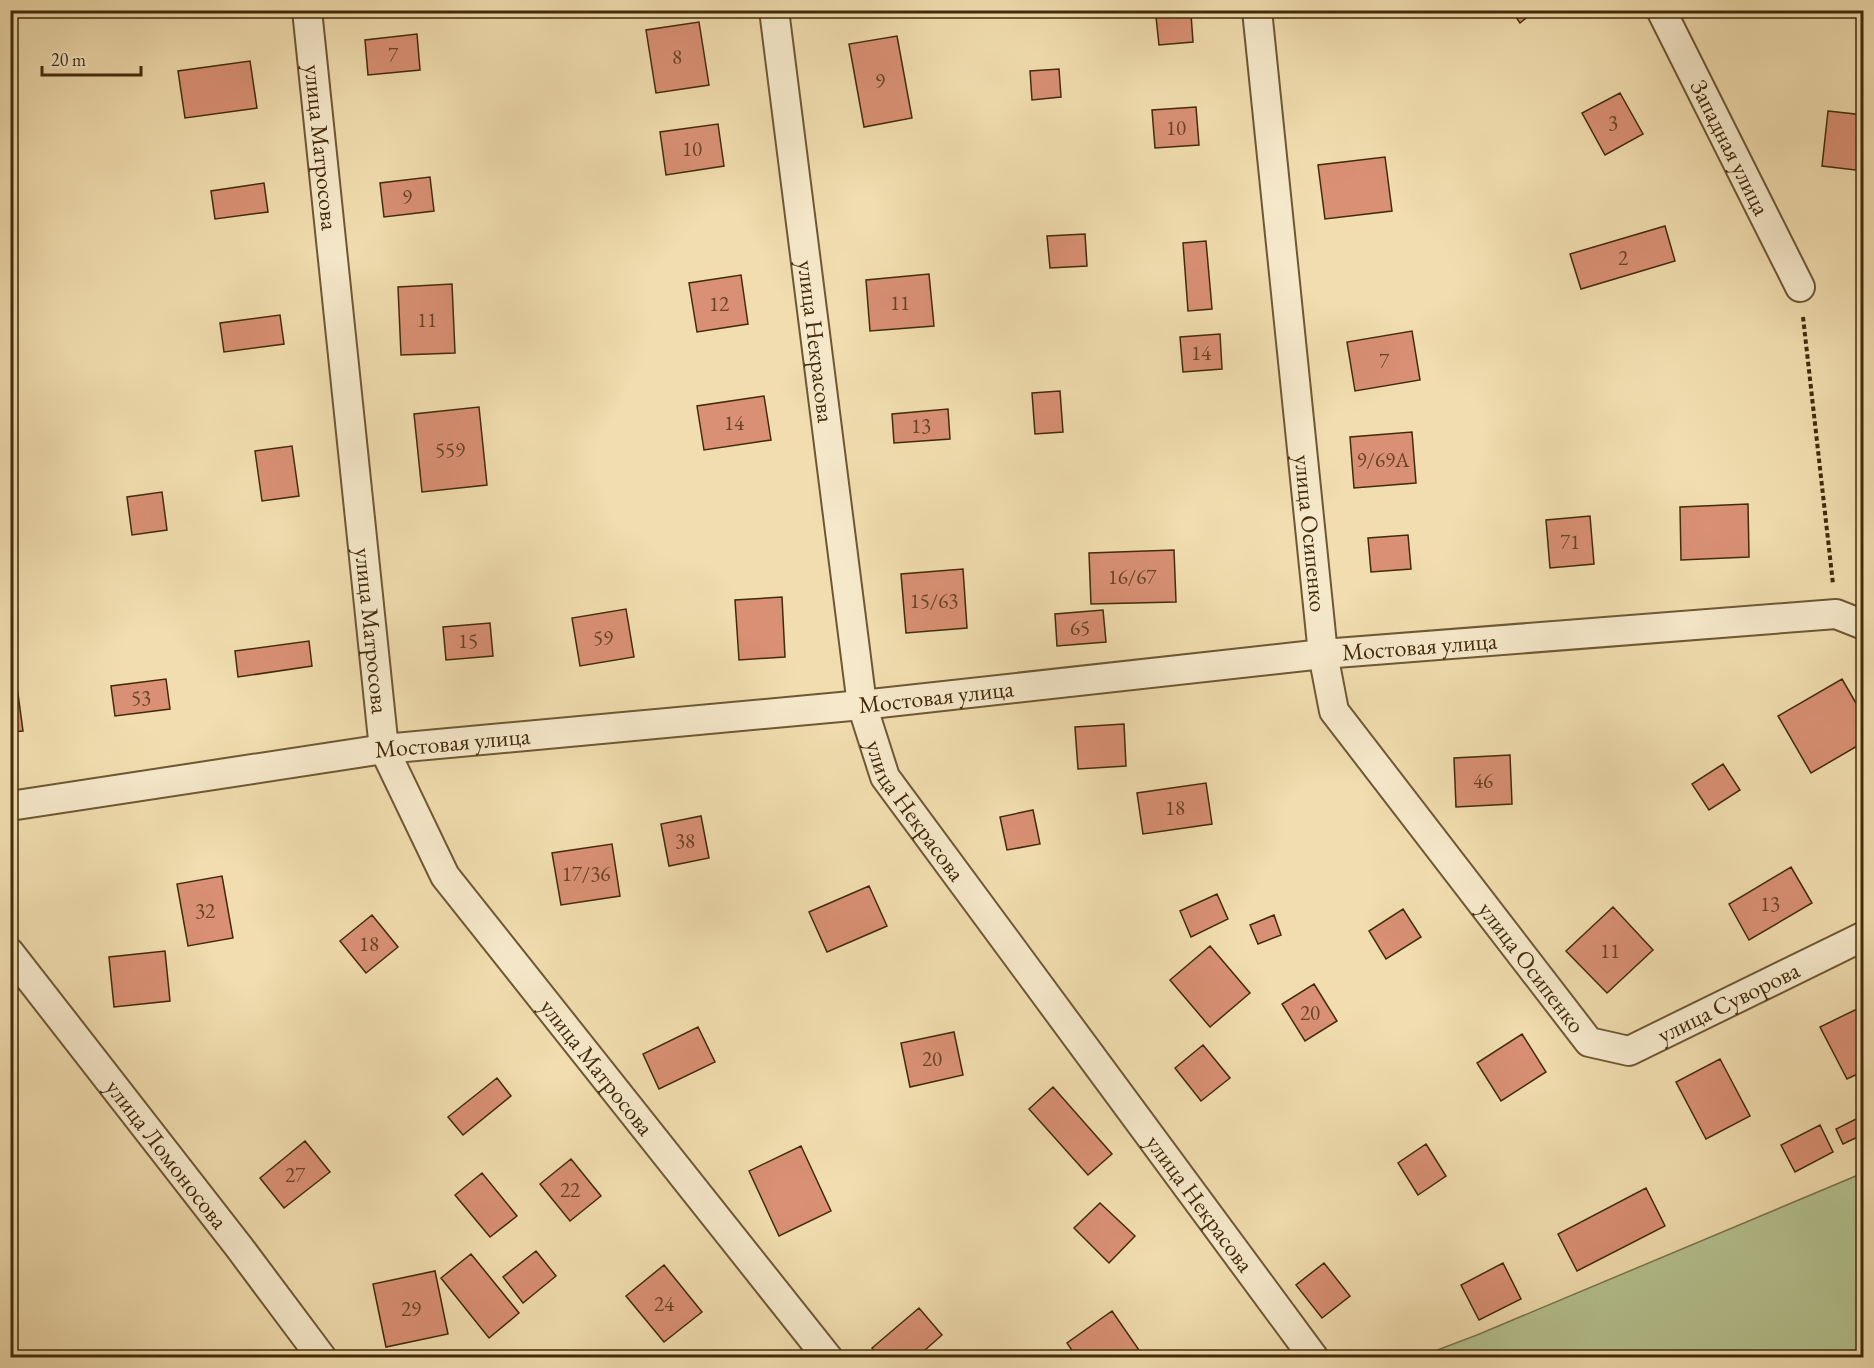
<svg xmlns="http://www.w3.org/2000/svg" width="1874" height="1368" font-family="'EB Garamond',serif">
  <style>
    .green { fill: #b4c28f; stroke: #7b764c; stroke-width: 1.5 }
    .building { fill: #d99074; stroke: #422b0a; stroke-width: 1.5 }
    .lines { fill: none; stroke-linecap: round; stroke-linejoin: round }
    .minor-casing { stroke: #6e5833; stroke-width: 32 }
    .path { stroke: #422b0a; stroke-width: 4; stroke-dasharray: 4.5 3; stroke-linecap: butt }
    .minor { stroke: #f6e9cb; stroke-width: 28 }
    .labels { text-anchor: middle; stroke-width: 4.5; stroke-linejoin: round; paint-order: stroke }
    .number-label { font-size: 21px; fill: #684424 }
    .street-label { font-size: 24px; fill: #422b0a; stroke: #f6e9cb }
  </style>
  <rect width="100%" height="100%" fill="#f1ddaf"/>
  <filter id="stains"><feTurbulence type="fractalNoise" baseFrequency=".00333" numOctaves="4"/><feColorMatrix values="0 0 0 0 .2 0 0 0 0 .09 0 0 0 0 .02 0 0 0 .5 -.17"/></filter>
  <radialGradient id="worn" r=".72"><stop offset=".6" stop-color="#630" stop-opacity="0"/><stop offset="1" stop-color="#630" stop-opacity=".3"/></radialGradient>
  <path class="green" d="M1863 1173V1357H1419L1477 1335Z"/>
  <path class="building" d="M965 10H1011V14L965 17Z
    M1511 10H1536L1520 23Z
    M1191 14 1193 42 1159 45 1156 17Z
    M699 22 709 85 656 93 646 30Z
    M417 34 420 70 368 75 365 40Z
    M897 36 912 118 864 127 849 44Z
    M250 61 257 108 185 118 178 71Z
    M1059 69 1061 97 1032 100 1030 71Z
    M1620 93 1643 134 1605 155 1582 113Z
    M1196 107 1199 145 1155 148 1152 110Z
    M1828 111 1864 115V171L1822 166Z
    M718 124 724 166 666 175 660 132Z
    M1385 157 1392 211 1325 219 1318 165Z
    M430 177 434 211 384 217 380 183Z
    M264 183 268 212 215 219 211 191Z
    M1665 226 1675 261 1581 289 1570 254Z
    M1085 234 1087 266 1050 268 1047 236Z
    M1206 241 1212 309 1188 311 1183 243Z
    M929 274 934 326 870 331 866 280Z
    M741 275 748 324 697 332 689 283Z
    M452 284 455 353 401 355 398 287Z
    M280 315 284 344 224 352 220 323Z
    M1412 331 1420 380 1355 391 1347 342Z
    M1220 334 1222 369 1183 372 1180 337Z
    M1060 391 1063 432 1035 434 1032 393Z
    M764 396 771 440 704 450 697 406Z
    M479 407 487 485 422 492 414 414Z
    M948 409 950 439 894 443 892 414Z
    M1412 432 1416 483 1354 488 1350 437Z
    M292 446 299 496 262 501 255 451Z
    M162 492 167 530 132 535 127 497Z
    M1748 504 1749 557 1681 560 1680 507Z
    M1590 516 1594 564 1550 568 1546 520Z
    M1408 535 1411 569 1371 572 1368 538Z
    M1174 550 1176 602 1091 604 1089 553Z
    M963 569 967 628 906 633 901 574Z
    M782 597 785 657 739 660 735 600Z
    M626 609 634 657 580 666 572 618Z
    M1103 610 1106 642 1057 646 1055 614Z
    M490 623 493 656 446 660 443 627Z
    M309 641 312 666 238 677 235 651Z
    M16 679 23 731 10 732V680Z
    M166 679 170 709 115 716 111 686Z
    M1842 679 1864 717V742L1811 773 1778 716Z
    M1124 724 1126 766 1078 769 1075 727Z
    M1510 755 1512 804 1456 807 1454 758Z
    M1723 764 1740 790 1709 810 1692 784Z
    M1206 783 1212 824 1143 834 1137 793Z
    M1033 810 1040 844 1007 850 1000 817Z
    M701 816 709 858 669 866 661 824Z
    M612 844 620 896 561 905 552 853Z
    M1791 867 1812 903 1749 940 1729 904Z
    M222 876 233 938 188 946 177 884Z
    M869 886 887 926 827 952 809 912Z
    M1217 894 1228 919 1191 937 1180 911Z
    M1613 907 1653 950 1607 993 1566 951Z
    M1403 909 1421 937 1386 959 1369 931Z
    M372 915 398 947 366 973 340 941Z
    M1274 915 1281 935 1258 944 1250 925Z
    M1210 946 1250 993 1210 1027 1170 980Z
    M165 951 170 1001 114 1007 109 957Z
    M1314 984 1337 1021 1305 1041 1282 1004Z
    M1857 1009 1864 1022V1071L1847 1079 1820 1027Z
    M698 1027 715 1062 659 1089 643 1054Z
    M954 1032 963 1075 910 1087 901 1043Z
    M1522 1034 1546 1072 1501 1101 1477 1063Z
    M1203 1045 1230 1078 1201 1101 1175 1068Z
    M1720 1059 1750 1116 1706 1139 1676 1082Z
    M497 1078 511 1096 463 1135 448 1117Z
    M1053 1087 1112 1154 1088 1175 1029 1109Z
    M1864 1115V1134L1843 1144 1836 1129Z
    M1820 1125 1833 1152 1795 1172 1781 1145Z
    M305 1141 330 1172 284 1208 260 1178Z
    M1426 1144 1446 1176 1418 1195 1398 1163Z
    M801 1146 831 1211 779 1236 749 1171Z
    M571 1159 601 1196 570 1221 540 1184Z
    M482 1173 517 1216 490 1237 455 1195Z
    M1646 1188 1665 1226 1577 1271 1558 1234Z
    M1100 1203 1135 1236 1109 1263 1074 1228Z
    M536 1251 556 1276 523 1303 503 1277Z
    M471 1254 519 1313 489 1338 441 1278Z
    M1324 1263 1350 1296 1322 1318 1296 1285Z
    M1503 1263 1521 1299 1479 1320 1461 1285Z
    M664 1265 702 1312 664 1342 626 1296Z
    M435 1271 448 1334 386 1347 373 1284Z
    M919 1308 942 1335 916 1358H880L872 1348Z
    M1112 1311 1139 1350 1128 1358H1077L1067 1343Z"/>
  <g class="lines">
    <g class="minor-casing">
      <g id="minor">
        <path id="s1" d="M307 10 384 749 445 876 828 1358"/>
        <path id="s2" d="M774 10 862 705 885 777 1314 1358"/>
        <path id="s3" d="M1257 10 1323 654 1334 711 1589 1042 1629 1051 1864 936"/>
        <path id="s4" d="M1661 10 1800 287"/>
        <path id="s5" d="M10 806 384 749 862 705 1323 654 1836 614 1864 625"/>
        <path id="s6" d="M10 953 239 1247 322 1358"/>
      </g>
    </g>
    <path class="path" d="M1803 317 1833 584"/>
    <use href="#minor" class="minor"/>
  </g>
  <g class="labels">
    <g class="number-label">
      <text x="393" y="62">7</text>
      <text x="677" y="64">8</text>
      <text x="880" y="88">9</text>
      <text x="1613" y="130">3</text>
      <text x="1176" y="135">10</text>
      <text x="692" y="156">10</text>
      <text x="407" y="204">9</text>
      <text x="1623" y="265">2</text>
      <text x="900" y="310">11</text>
      <text x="719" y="311">12</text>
      <text x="427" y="327">11</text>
      <text x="1201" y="360">14</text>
      <text x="1384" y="368">7</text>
      <text x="734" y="430">14</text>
      <text x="921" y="433">13</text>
      <text x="450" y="457">559</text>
      <text x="1383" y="467">9/69А</text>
      <text x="1570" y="549">71</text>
      <text x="1132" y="584">16/67</text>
      <text x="934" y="608">15/63</text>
      <text x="1080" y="635">65</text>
      <text x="603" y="645">59</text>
      <text x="468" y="648">15</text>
      <text x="141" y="705">53</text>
      <text x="1483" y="788">46</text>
      <text x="1175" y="815">18</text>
      <text x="685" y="848">38</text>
      <text x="586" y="881">17/36</text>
      <text x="1770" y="911">13</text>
      <text x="205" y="918">32</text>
      <text x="369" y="951">18</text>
      <text x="1610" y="958">11</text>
      <text x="1310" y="1020">20</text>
      <text x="932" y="1066">20</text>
      <text x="295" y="1182">27</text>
      <text x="570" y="1197">22</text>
      <text x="664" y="1311">24</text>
      <text x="411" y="1316">29</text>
    </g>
    <g class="street-label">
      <text dy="8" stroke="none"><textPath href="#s1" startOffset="138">улица Матросова</textPath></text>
      <text dy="8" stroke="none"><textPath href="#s4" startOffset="154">Западная улица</textPath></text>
      <text dy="8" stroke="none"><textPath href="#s2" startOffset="334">улица Некрасова</textPath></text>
      <text dy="8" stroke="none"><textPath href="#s3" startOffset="526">улица Осипенко</textPath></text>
      <text dy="8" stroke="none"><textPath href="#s1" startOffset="624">улица Матросова</textPath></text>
      <text dy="8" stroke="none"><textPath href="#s5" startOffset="1419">Мостовая улица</textPath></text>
      <text dy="8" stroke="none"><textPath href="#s5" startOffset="933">Мостовая улица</textPath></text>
      <text dy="8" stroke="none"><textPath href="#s5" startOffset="447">Мостовая улица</textPath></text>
      <text dy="8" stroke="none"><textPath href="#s2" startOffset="820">улица Некрасова</textPath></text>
      <text dy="8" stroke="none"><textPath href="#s3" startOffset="1029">улица Осипенко</textPath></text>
      <text dy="8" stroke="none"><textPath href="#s3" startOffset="1275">улица Суворова</textPath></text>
      <text dy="8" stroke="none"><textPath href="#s1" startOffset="1128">улица Матросова</textPath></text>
      <text dy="8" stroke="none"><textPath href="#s6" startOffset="255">улица Ломоносова</textPath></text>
      <text dy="8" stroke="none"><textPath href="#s2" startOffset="1306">улица Некрасова</textPath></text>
    </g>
  </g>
  <rect width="1874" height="1368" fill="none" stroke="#f1ddaf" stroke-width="36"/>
  <rect x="12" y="12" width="1850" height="1344" fill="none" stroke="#422b0a" stroke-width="3"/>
  <rect x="18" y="18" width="1838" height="1332" fill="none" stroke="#422b0a" stroke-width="1.5"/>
  <path d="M42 66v9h99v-9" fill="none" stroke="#422b0a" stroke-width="3"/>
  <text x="51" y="66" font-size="18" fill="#422b0a" stroke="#f6e9cb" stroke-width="4.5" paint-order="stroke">20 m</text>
  <rect width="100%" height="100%" filter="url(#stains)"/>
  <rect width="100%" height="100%" fill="url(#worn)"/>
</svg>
